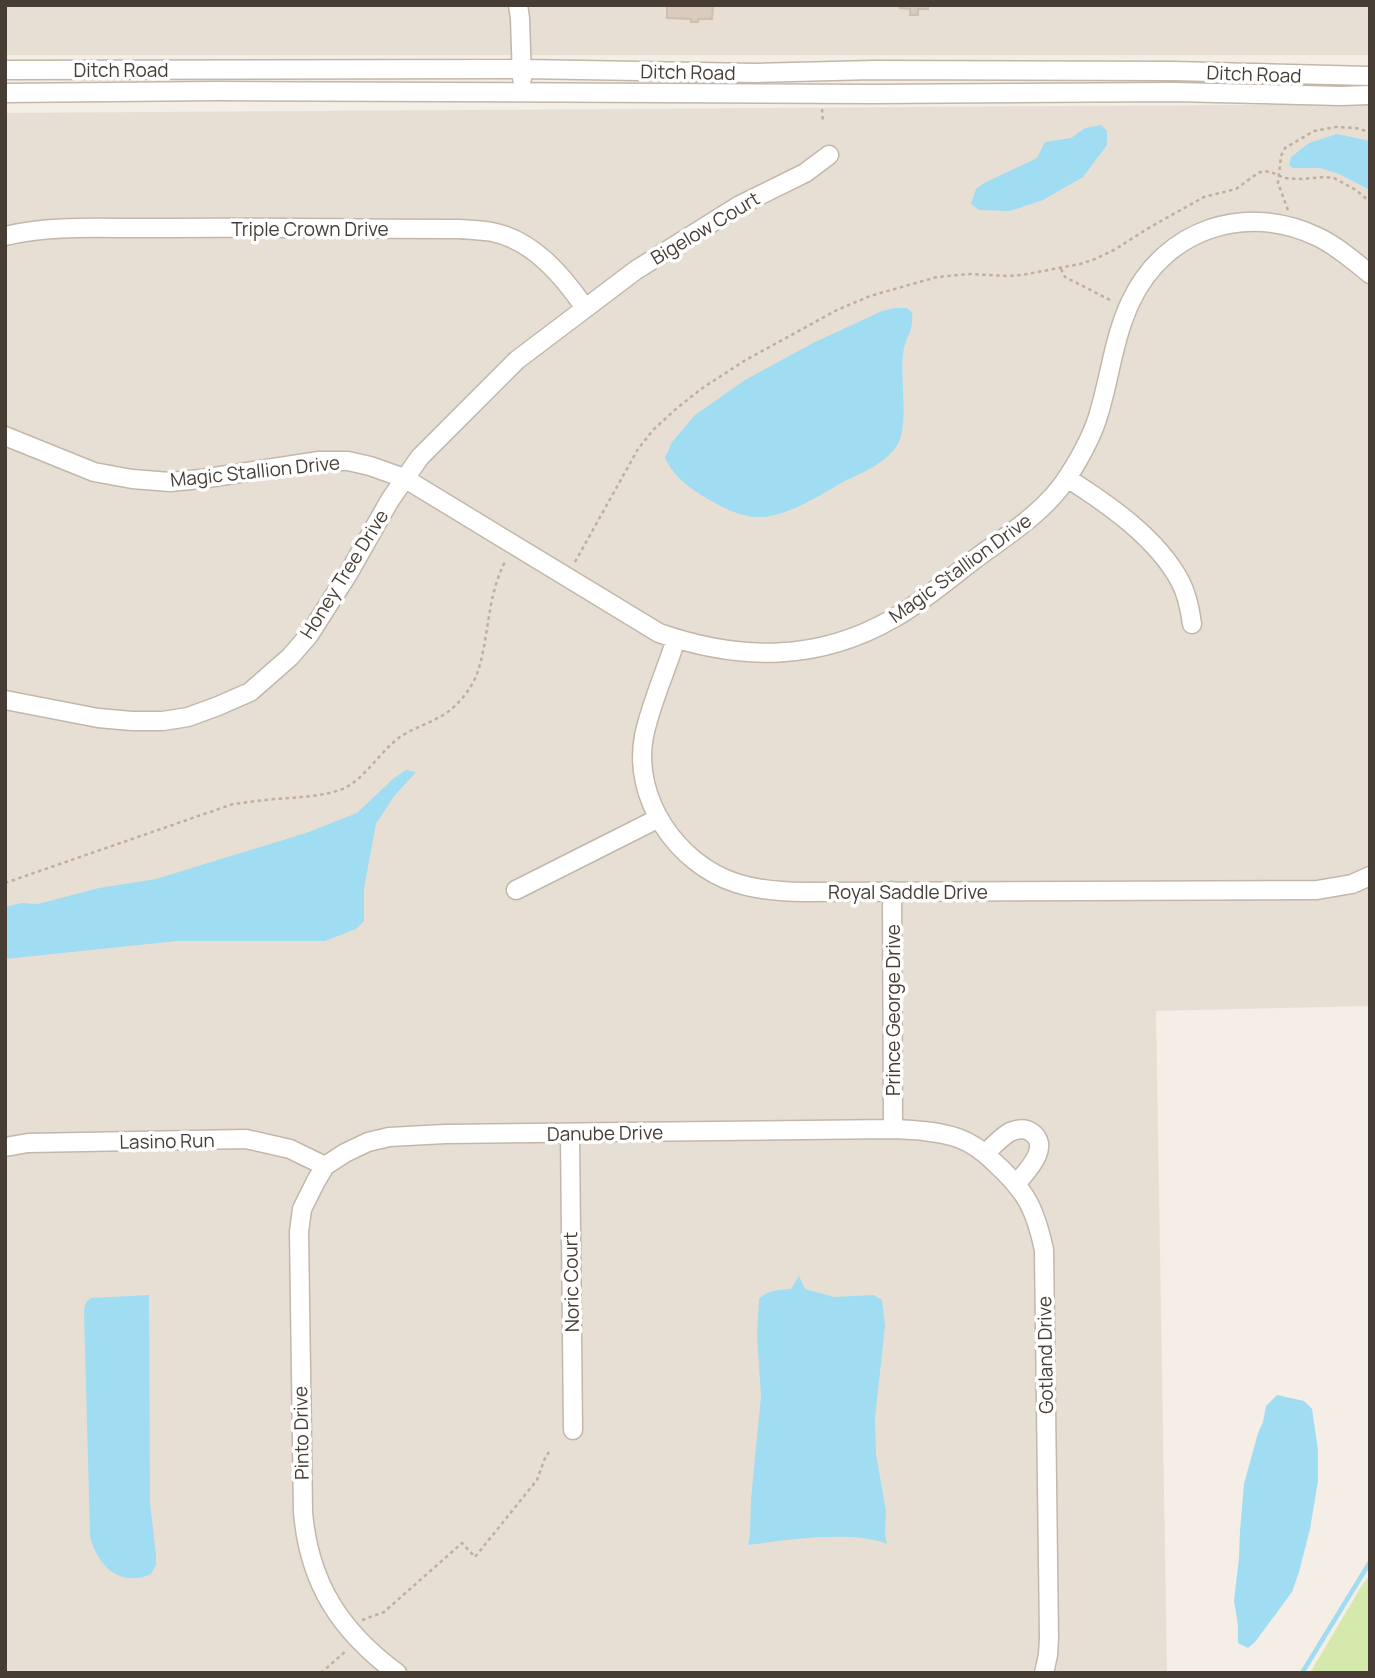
<svg xmlns="http://www.w3.org/2000/svg" width="1375" height="1678" font-family="Manrope,sans-serif">
  <style>
    .residential { fill: #e8dfd4 }
    .green { fill: #d6e9ad }
    .water { fill: #a0dcf2 }
    .lines { fill: none; stroke-linecap: round; stroke-linejoin: round }
    .stream { stroke: #a0dcf2; stroke-width: 4.5 }
    .building { fill: #d9cbbe; stroke: #d0beae; stroke-width: 2 }
    .minor-casing { stroke: #c2b7ab; stroke-width: 21 }
    .path { stroke: #c2ae99; stroke-width: 2.5; stroke-dasharray: 3.5 3.5; stroke-linecap: butt }
    .minor { stroke: #fff; stroke-width: 18 }
    .labels { text-anchor: middle; stroke-width: 7; stroke-linejoin: round; paint-order: stroke }
    .street-label { font-size: 19px; fill: #473d35; stroke: #fff }
  </style>
  <rect width="100%" height="100%" fill="#f4eee6"/>
  <path class="residential" d="M5 5H1370V55H5Z
    M1370 104V1006L1156 1011 1167 1673H5V113Z"/>
  <path class="green" d="M1370 1575V1673H1310L1361 1587Z"/>
  <path class="water" d="M1101 125 1107 131V145L1083 177 1043 200 1010 211 979 210 971 204 976 189 984 183 1037 158 1045 142 1071 138 1085 128Z
    M1337 134 1370 141V190L1339 174 1320 168H1293L1289 165 1291 157 1309 143Z
    M894 308H907L912 312C914 329 908 333 904 348 898 375 911 425 896 447 883 465 861 473 843 482 818 496 784 519 755 517 738 516 720 506 706 498 686 485 676 479 665 458L672 442 695 415 745 380 813 343 882 311Z
    M406 770 416 772 395 795 376 824 364 888V921L356 929 325 941H177L5 959V907L22 903 38 904 99 888 156 879 306 833 357 813 394 778Z
    M799 1276 805 1289 834 1297 874 1295 882 1300 885 1326 875 1418 876 1454 886 1511 885 1534 887 1544C851 1530 787 1540 748 1545L750 1535 751 1499 761 1396 757 1336 759 1299C767 1290 780 1290 791 1289Z
    M149 1295 150 1502 156 1555V1565L151 1574C119 1588 97 1565 90 1536L84 1310 86 1302 91 1298Z
    M1277 1395 1304 1401 1312 1409 1318 1450V1481L1310 1529 1299 1572 1292 1592 1255 1642 1248 1648 1238 1643V1625L1234 1601 1239 1558 1240 1531 1244 1484 1258 1433 1263 1422 1266 1406Z"/>
  <g class="lines">
    <path class="stream" d="M1302 1673 1370 1562"/>
  </g>
  <path class="building" d="M667 5H713L712 19H698V22H691V19L667 18Z
    M900 5H928V9H918V15H910V9L900 8Z"/>
  <g class="lines">
    <g class="minor-casing">
      <path id="minor" d="M518 5 520 18 522 79
        M5 70 523 69 756 73 874 70 1173 71 1370 76
        M5 93 217 91 873 94 1173 92 1341 96 1370 95
        M5 236C55 224 109 229 160 228 259 227 359 229 459 229 470 230 481 230 492 232 533 240 563 276 585 308
        M5 436 94 472 132 479 170 482 201 479 319 461H348L370 466 404 478 659 633C740 661 818 662 894 618 924 601 951 577 979 556 1011 533 1048 509 1069 475 1081 456 1093 435 1099 413 1110 377 1114 336 1131 301 1165 229 1246 202 1318 237 1337 246 1354 261 1370 274
        M1067 478C1108 504 1157 538 1180 581 1187 594 1190 609 1192 624
        M676 639C666 671 651 703 644 736 632 798 677 864 736 883 758 890 781 892 805 892L1317 890 1352 884 1370 876
        M5 700 98 718 132 721H163L188 717 218 706 250 692 290 657 309 635 348 574 390 500 420 457 517 360 636 270 740 205 805 173 829 155
        M516 890 659 818
        M892 891 893 1129
        M570 1133 573 1430
        M5 1147 28 1143 246 1139 290 1149 325 1166
        M985 1154C993 1146 1001 1137 1010 1132 1017 1129 1024 1127 1031 1132 1052 1146 1027 1171 1017 1183
        M397 1673C340 1631 309 1583 303 1512L299 1232 302 1209 316 1181 325 1166 345 1153 368 1142 389 1137 445 1134 893 1129C915 1130 937 1131 958 1138 972 1143 984 1152 994 1162 1026 1191 1035 1208 1044 1250L1049 1638 1048 1655 1044 1673"/>
    </g>
    <path class="path" d="M822 109 823 123
      M1288 210 1278 183 1281 156 1285 148 1314 131 1336 127 1356 128 1370 132
      M1061 269 1065 277 1112 301
      M575 562 638 449 653 430 677 408 701 389 744 361 837 310 870 296 937 277 970 274 1008 276 1022 275 1080 264 1095 259 1114 250 1152 226 1204 197 1236 189 1258 173 1264 171 1271 172 1284 178 1302 179 1324 177 1334 178 1356 190 1370 202
      M5 883 233 804C244 803 255 801 265 800 291 797 315 798 340 790 363 782 380 751 400 737 418 725 440 721 456 705 464 697 473 685 477 674 490 636 486 597 506 560
      M362 1620 384 1612 462 1543 475 1557 537 1480 545 1458 549 1452
      M321 1673 347 1650"/>
    <use href="#minor" class="minor"/>
  </g>
  <g class="labels">
    <g class="street-label">
      <text x="121" y="77">Ditch Road</text>
      <text transform="translate(688 72) rotate(1)" y="7">Ditch Road</text>
      <text transform="translate(1254 74) rotate(2)" y="7">Ditch Road</text>
      <text transform="translate(705 228) rotate(-31)" y="7">Bigelow Court</text>
      <text x="310" y="236">Triple Crown Drive</text>
      <text transform="translate(255 471) rotate(-6)" y="7">Magic Stallion Drive</text>
      <text transform="translate(960 568) rotate(-36)" y="7">Magic Stallion Drive</text>
      <text transform="translate(344 574) rotate(-58)" y="7">Honey Tree Drive</text>
      <text x="908" y="899">Royal Saddle Drive</text>
      <text transform="translate(893 1010) rotate(-90)" y="7">Prince George Drive</text>
      <text transform="translate(605 1133) rotate(-1)" y="7">Danube Drive</text>
      <text transform="translate(167 1141) rotate(-1)" y="7">Lasino Run</text>
      <text transform="translate(571 1282) rotate(-91)" y="7">Noric Court</text>
      <text transform="translate(1045 1355) rotate(-91)" y="7">Gotland Drive</text>
      <text transform="translate(301 1433) rotate(-91)" y="7">Pinto Drive</text>
    </g>
  </g>
  <rect width="1375" height="1678" fill="none" stroke="#473d35" stroke-width="14"/>
</svg>
